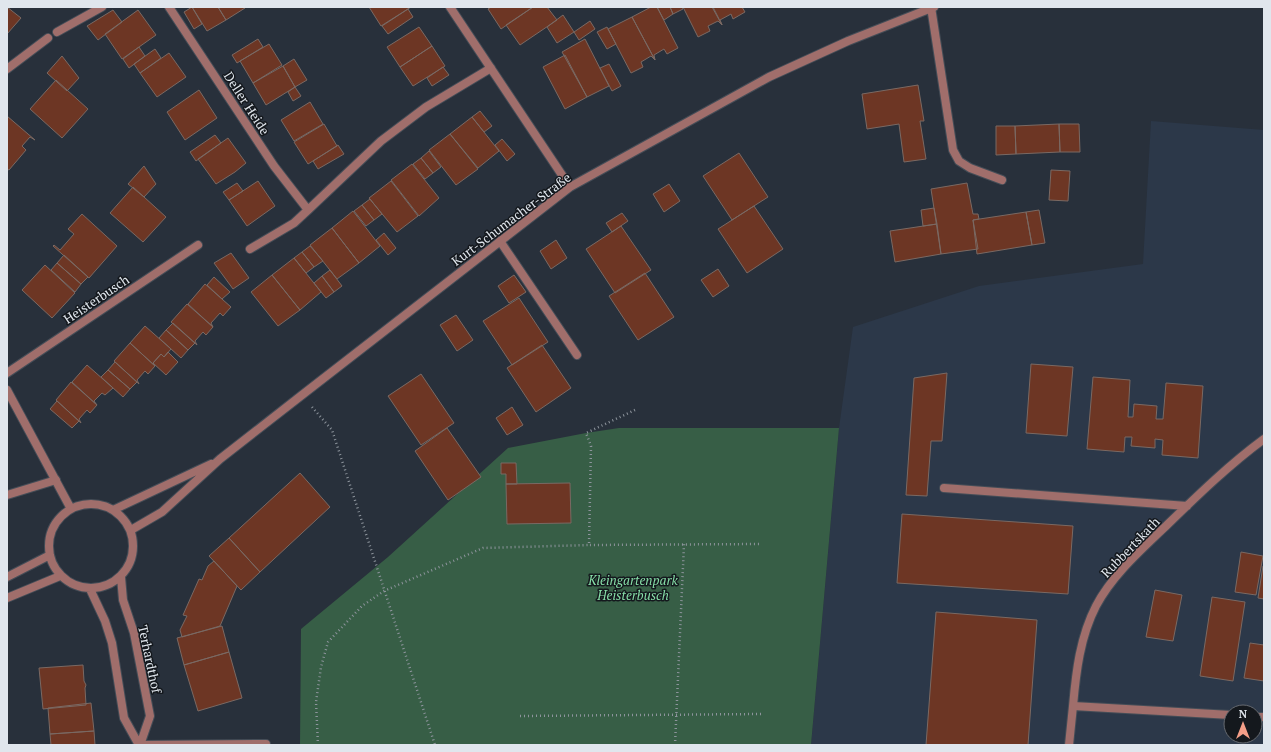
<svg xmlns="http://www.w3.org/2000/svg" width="1271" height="752" font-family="'PT Serif',serif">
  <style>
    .built { fill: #2c3849; fill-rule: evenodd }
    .green { fill: #375e46 }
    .building { fill: #6d3624; stroke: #7a6963 }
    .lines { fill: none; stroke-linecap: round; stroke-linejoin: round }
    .lane-casing { stroke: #454d57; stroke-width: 10 }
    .street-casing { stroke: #454d57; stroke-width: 10 }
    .path { stroke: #8d949c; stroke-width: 2.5; stroke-dasharray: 1 3; stroke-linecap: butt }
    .lane { stroke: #a06e6b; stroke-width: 8 }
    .street { stroke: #a06e6b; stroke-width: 8 }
    .labels { text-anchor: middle; stroke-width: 3; stroke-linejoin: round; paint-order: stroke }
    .street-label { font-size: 13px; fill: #e0e6ed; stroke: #14181d }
    .park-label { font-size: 13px; font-style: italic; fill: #86dda7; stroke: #14181d }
  </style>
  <rect width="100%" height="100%" fill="#28303b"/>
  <path class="built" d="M1151 121 1264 130V745H811L839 428 853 327 979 286 1143 264ZM1231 712H1255V736H1231Z"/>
  <path class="green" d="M619 428H839L811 745H300L301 629 388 557 508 448 586 433Z"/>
  <path class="building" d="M7 7 21 18 7 34Z
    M192 7H218L226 20 207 31Z
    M192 7 202 24 194 29 184 12Z
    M218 7H244L245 8 226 20Z
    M369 7H411L381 26Z
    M491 7H533L501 29 488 9Z
    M533 7H547L557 20 520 45 506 25Z
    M651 7H657L678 48 667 54 664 49 654 55 655 60 632 17Z
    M657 7H670L673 14 664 20Z
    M670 7H682L683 9 673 14Z
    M683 7H712L722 25 718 21 708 26 710 31 698 37Z
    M713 7H742L745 12 733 19 731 14 720 20 722 25Z
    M408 9 413 17 388 34 382 26Z
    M113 10 122 22 98 40 87 26Z
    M138 10 156 35 122 59 105 34Z
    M563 15 574 32 557 43 547 27Z
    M632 17 655 60 651 56 641 62 643 67 631 73 608 29Z
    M590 21 595 29 579 40 574 32Z
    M419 27 432 46 400 67 387 47Z
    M607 27 616 44 607 49 597 32Z
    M258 39 263 47 237 63 232 55Z
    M585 39 609 86 587 97 562 52Z
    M269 44 282 65 253 83 240 61Z
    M432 46 445 66 413 86 400 67Z
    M139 47 145 56 129 68 123 59Z
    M155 49 161 58 140 73 134 64Z
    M169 53 186 77 157 97 140 73Z
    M565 55 587 97 565 109 543 67Z
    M62 56 79 78 67 91 47 73Z
    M294 59 307 80 295 87 283 66Z
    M609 64 621 86 612 91 600 68Z
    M283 66 295 87 266 105 253 83Z
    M443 67 449 75 432 86 427 78Z
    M56 80 88 109 62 138 30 109Z
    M918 85 924 121H920L926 159 904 162 899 124 867 129 862 94Z
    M295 87 301 96 293 101 288 92Z
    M199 90 217 118 185 140 167 112Z
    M310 102 323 124 294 141 281 120Z
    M480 111 492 126 484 132 472 117Z
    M7 116 35 140 30 137 22 146 26 150 9 170 7 169Z
    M472 117 499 151 478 168 450 134Z
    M324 124 337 146 308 164 294 142Z
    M1059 124 1060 152 1016 154 1015 126Z
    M1059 124H1079L1080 152H1060Z
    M996 126H1015L1016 154 996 155Z
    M450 134 478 169 456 185 429 150Z
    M215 135 221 143 196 161 190 152Z
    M228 138 246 163 235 172 216 184 198 159Z
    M502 139 515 154 507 161 495 145Z
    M338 145 344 154 318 169 313 161Z
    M429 151 441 167 433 173 421 158Z
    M739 153 768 197 732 220 703 176Z
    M421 158 433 173 425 179 413 164Z
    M412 164 439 198 419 216 391 180Z
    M144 166 156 184 144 197 128 184Z
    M1051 170 1070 171 1068 201 1049 200Z
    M258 181 275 206 247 226 229 200Z
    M391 181 418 216 397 232 369 198Z
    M237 183 243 191 229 200 223 192Z
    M967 183 973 214H978L979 219 973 220 978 249 941 254 931 189Z
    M669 184 680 201 664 212 653 194Z
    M133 187 166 217 143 242 110 213Z
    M370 199 382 214 374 220 362 205Z
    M362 205 374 220 366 226 354 211Z
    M754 206 783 249 747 273 718 229Z
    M934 208 937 224 923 226 921 210Z
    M1039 210 1045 243 1032 245 1026 212Z
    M353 211 380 246 359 263 332 228Z
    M1026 212 1032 245 977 254 973 220Z
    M622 213 628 221 612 232 606 223Z
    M82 214 117 246 89 278 53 246 54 245 60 250 74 234 68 229Z
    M937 224 941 254 895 262 890 231Z
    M621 226 651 270 615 293 586 249Z
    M332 228 359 263 337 279 310 245Z
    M384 233 396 248 388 255 376 240Z
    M556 240 567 258 551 269 540 251Z
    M310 246 323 261 314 267 302 252Z
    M302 252 314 267 306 273 294 258Z
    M231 253 249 278 233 289 214 263Z
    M64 255 88 277 81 284 57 263Z
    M294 258 321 292 300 310 272 275Z
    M57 263 81 284 75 292 51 270Z
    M45 265 75 293 52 318 22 290Z
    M718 269 729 286 713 297 701 280Z
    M330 270 342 286 334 292 322 276Z
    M645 273 674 317 638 340 609 296Z
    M272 275 300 310 278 326 251 292Z
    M514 275 526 292 509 303 498 286Z
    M322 276 334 292 326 298 314 283Z
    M214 277 230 292 222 299 207 285Z
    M205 284 231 307 223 316 220 313 211 323 213 327 188 304Z
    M519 298 548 342 512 365 483 321Z
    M187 304 213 327 206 335 203 332 195 341 197 345 171 322Z
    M456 315 473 340 457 351 440 325Z
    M173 323 195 343 188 350 166 330Z
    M145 326 171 349 164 357 161 354 153 363 155 366 130 343Z
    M166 330 188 350 181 358 159 338Z
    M130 343 155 366 148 374 145 371 137 380 139 384 114 361Z
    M542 345 571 388 536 412 507 368Z
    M168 352 178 362 166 375 153 363 161 354 164 357Z
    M115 362 137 382 130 389 108 370Z
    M1031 364 1073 367 1067 436 1026 433Z
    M87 365 113 388 105 395 102 393 94 401 97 405 72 382Z
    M108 370 130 389 123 397 101 377Z
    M947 373 942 441H931L927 496 906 495 914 378Z
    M421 374 454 423 421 445 388 396Z
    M1093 377 1130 380 1128 417H1133L1134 404 1157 406 1156 419H1163L1166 383 1203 386 1198 458 1162 455 1163 440 1155 439V448L1131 446 1132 437H1125L1124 452 1087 449Z
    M71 382 97 405 90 413 87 410 79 419 81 423 56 400Z
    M57 401 79 421 72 428 50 409Z
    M512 407 523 425 507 435 496 418Z
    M447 428 481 477 448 500 415 451Z
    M501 463H516L517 484H506V474H501Z
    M300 473 330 507 260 572 229 538Z
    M570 483 571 523 507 524 506 484Z
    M902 514 1073 526 1068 594 897 583Z
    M229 538 260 572 241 590 209 556Z
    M1241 552 1263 556 1256 595 1235 592Z
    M214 561 237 586 220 626 182 637 180 630 187 616 183 615 199 579 202 580 208 566Z
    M1263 566H1264V599L1258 598Z
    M1155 590 1182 595 1173 641 1146 637Z
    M1212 597 1245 602 1233 681 1200 676Z
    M936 612 1037 620 1028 745H926Z
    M222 626 229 652 184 665 177 638Z
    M1250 643 1264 645V681L1244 678Z
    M229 652 242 698 198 711 184 665Z
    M83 665 84 681 86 685 85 688 86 705 43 709 39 668Z
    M91 703 94 731 50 734 48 708Z
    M94 731 95 745H51L50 734Z"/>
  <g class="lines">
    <g class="lane-casing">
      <path id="lane" d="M931 7 953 150 959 161 970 168 1002 180
        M500 241 577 355
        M7 495 56 480"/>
    </g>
    <g class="street-casing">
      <path id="street" d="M169 7 274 166 308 210 381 141 426 107 491 68
        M450 7 570 187
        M57 32 102 7
        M7 69 48 38
        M250 249 294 223 308 210
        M7 373 198 245
        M7 390 71 509
        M944 488 1187 506
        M49 546a42 42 0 1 1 84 0a42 42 0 1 1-84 0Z
        M113 510 211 464
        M131 530 162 512 220 459 302 395 570 187 769 77 848 41 934 7
        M7 577 50 555
        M121 577 123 600 134 633 150 716 140 745
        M90 589 105 621 112 643 124 718 139 745
        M7 598 60 576
        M1073 706C1076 672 1080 637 1096 606 1113 574 1142 549 1168 524 1199 494 1230 464 1264 439
        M1255 717H1264
        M139 745 266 744
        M1069 745 1073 706 1231 715"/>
    </g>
    <path class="path" d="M312 407 332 430 435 745
      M635 410 586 433 591 446 589 545 761 544
      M520 716 761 714
      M318 745 316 702 321 667 328 642 362 606 384 591 483 548 589 545
      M675 745 684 544"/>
    <use href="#lane" class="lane"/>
    <use href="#street" class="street"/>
  </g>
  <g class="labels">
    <g class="street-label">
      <text transform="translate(247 103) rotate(57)" y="5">Deller Heide</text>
      <text transform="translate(511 219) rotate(-37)" y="5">Kurt-Schumacher-Straße</text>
      <text transform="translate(96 299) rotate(-34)" y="5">Heisterbusch</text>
      <text transform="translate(1130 547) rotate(-46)" y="5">Rubbertskath</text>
      <text transform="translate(150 659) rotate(78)" y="5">Terhardthof</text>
    </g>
    <g class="park-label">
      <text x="633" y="585">Kleingartenpark<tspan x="633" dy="15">Heisterbusch</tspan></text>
    </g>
  </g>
  <rect width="1271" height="752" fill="none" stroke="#e0e6ed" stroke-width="16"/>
  <g transform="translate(1243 724)"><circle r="19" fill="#14181d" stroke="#666a70"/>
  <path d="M0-3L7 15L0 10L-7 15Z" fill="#f49e88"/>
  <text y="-6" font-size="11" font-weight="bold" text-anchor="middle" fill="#e0e6ed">N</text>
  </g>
</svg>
